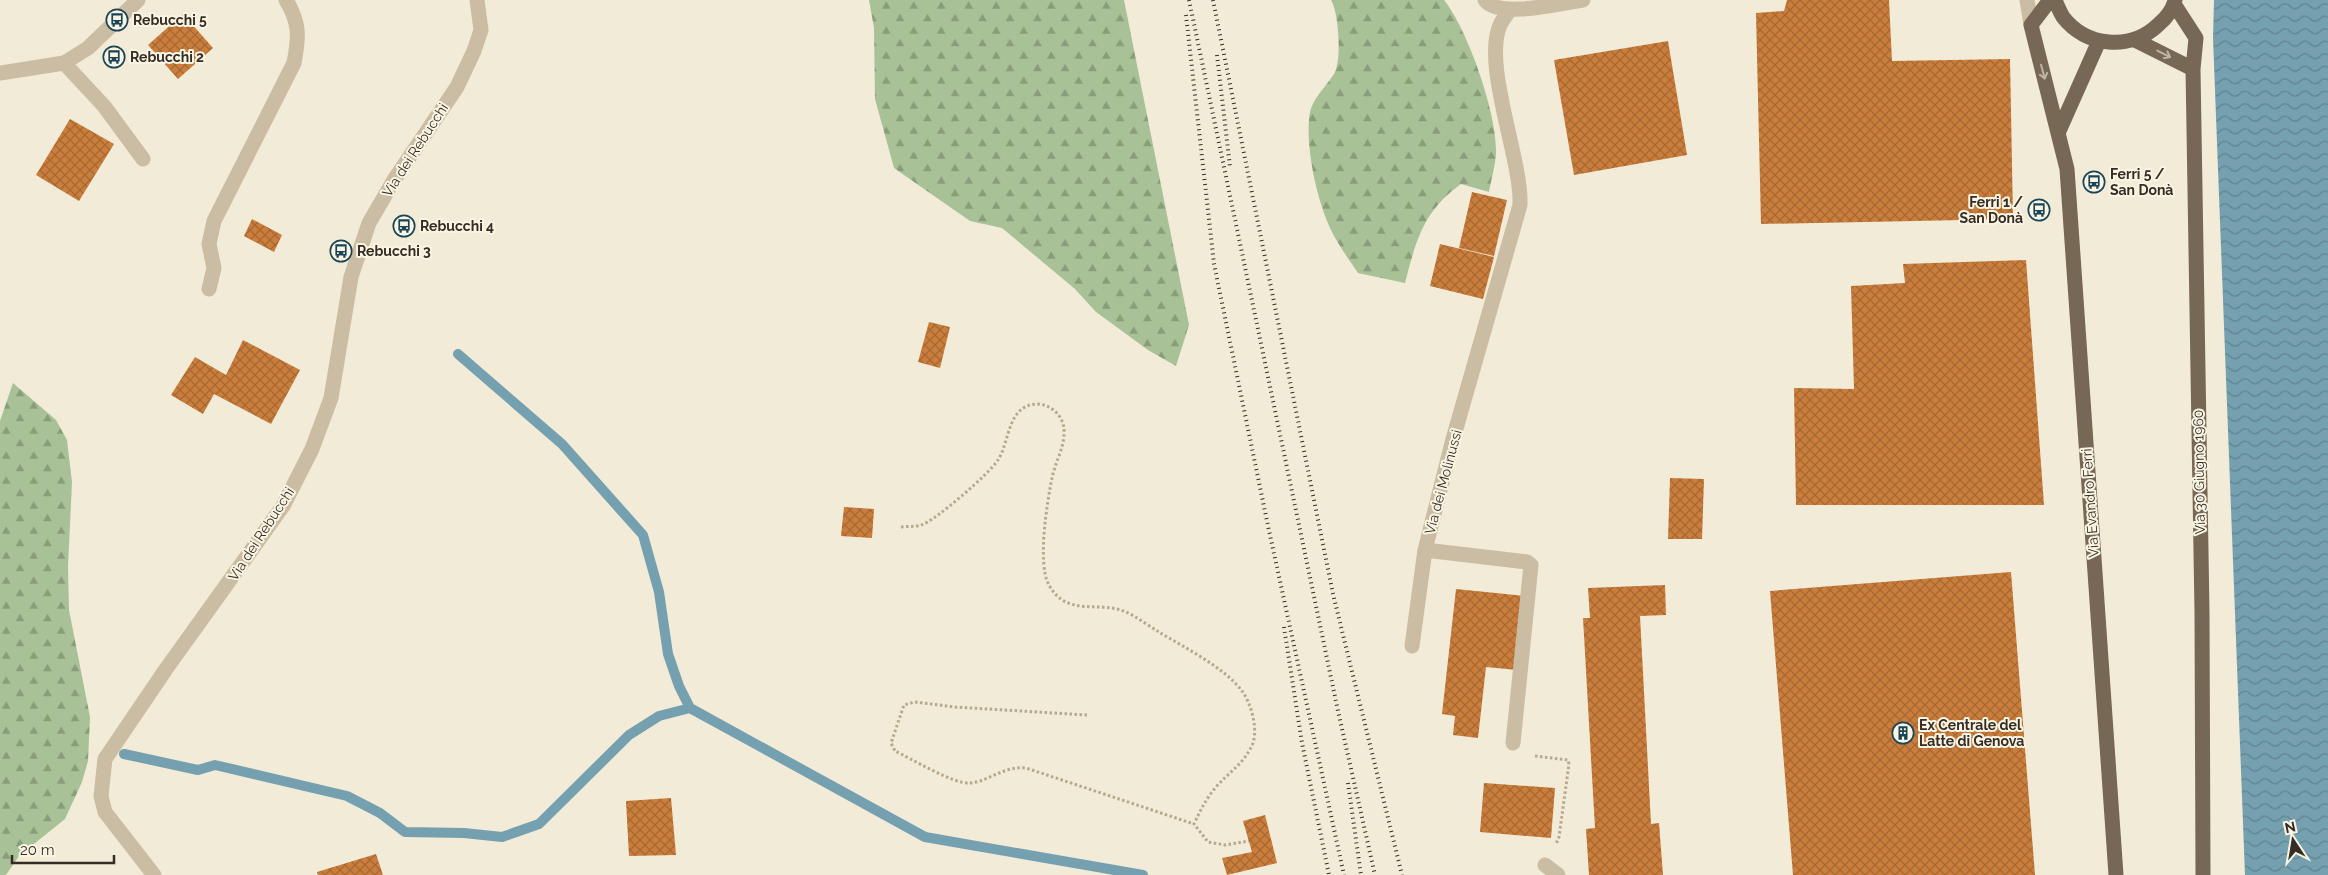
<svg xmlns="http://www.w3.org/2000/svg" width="2328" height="875" font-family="Raleway,sans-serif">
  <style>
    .forest { fill: url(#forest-firs) }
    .water { fill: url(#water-waves) }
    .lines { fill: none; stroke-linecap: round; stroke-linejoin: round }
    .stream { stroke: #75a0b0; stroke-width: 10 }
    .building { fill: url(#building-cross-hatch) }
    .path { stroke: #b6a88d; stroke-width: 3; stroke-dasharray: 2.5 2.5; stroke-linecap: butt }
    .minor { stroke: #cabda3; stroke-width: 15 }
    .major { stroke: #776855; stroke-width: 15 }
    .rail { stroke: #342d25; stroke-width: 4; stroke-dasharray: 1 4; stroke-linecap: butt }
    .oneway { stroke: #bfb5a3 }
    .labels { text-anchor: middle; stroke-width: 4; stroke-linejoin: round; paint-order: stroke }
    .poi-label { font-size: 14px; font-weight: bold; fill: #342d25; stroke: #faf4e3; text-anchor: start }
    .street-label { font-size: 14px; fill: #342d25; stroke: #faf4e3 }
  </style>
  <defs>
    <pattern id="forest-firs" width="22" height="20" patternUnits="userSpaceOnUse" patternTransform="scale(1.25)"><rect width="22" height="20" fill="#a9c197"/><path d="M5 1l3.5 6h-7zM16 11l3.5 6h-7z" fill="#8a9d7b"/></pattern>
    <pattern id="water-waves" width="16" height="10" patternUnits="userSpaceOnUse" patternTransform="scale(1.25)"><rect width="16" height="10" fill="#75a0b0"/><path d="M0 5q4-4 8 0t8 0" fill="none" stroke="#61838f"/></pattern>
    <pattern id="building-cross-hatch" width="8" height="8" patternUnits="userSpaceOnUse" patternTransform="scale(1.25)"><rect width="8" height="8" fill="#cb7e3c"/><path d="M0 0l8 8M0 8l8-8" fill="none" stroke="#a66832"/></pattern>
  </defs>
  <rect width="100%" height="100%" fill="#f2ebd7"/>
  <path class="forest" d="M869 0H1124L1189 325 1176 366 1148 350 1096 312 1075 289 1002 228 970 221 894 168 875 99 874 28Z
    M1331 0H1444C1468 30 1498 116 1496 154 1495 167 1491 180 1489 192L1461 184C1423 211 1416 241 1405 283L1358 273C1351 262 1343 252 1337 241 1319 212 1306 153 1309 120 1310 100 1323 91 1334 74 1342 61 1339 13 1331 0Z
    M13 383 56 420 67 440 72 482 68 567 69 610 90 717 88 761 82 782 65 819 19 856 6 875H0V421Z"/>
  <path class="water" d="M2214 0H2328V875H2245L2213 38Z"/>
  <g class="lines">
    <path class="stream" d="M458 354 562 444 643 535 659 592 668 654 679 686 690 708 925 837 1143 875
      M124 754 198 770 215 765 347 796 380 813 405 832 464 833 502 837 539 824 629 735 659 716 690 708"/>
  </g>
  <path class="building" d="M1787 0H1889L1892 61 2010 59 2013 219 1761 224 1756 13 1784 11Z
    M183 14 213 48 178 79 148 45Z
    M1668 41 1687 155 1574 175 1554 60Z
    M70 119 114 144 79 201 36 175Z
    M1472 192 1507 200 1494 256 1459 248Z
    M252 219 282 235 274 252 244 236Z
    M1440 244 1494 257 1483 299 1430 286Z
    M2026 260 2044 505H1796L1794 388 1854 389 1851 286 1905 283 1903 264Z
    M929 322 950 327 940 368 918 362Z
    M243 340 300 370 271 424 214 394 203 414 171 395 195 357 226 375Z
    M1670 478 1704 479 1702 539H1668Z
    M844 507 874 509 872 538 841 536Z
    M2011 572 2035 875H1793L1770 591Z
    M1665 585 1666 615 1640 616 1651 824 1659 823 1663 875H1589L1586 829 1595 828 1583 618H1590L1588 588Z
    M1456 589 1525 596 1517 670 1486 667 1478 738 1453 735 1455 716 1442 714Z
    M1484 783 1555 788 1551 838 1480 832Z
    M671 798 676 855 629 856 626 801Z
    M1265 815 1277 863 1227 875 1222 858 1252 852 1243 821Z
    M376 854 383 875H318L317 872Z"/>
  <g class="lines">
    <path class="path" d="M901 527C908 526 915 527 921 525 934 522 990 473 998 460 1010 442 1007 404 1038 404 1053 405 1065 418 1064 433 1064 448 1055 463 1052 478 1047 503 1037 564 1049 585 1067 618 1099 600 1126 612 1137 617 1149 626 1159 632 1185 648 1224 667 1242 691 1251 703 1258 728 1253 743 1245 763 1229 772 1216 787 1206 799 1200 811 1194 824L1208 842 1225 845 1249 841
      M1087 715 955 707 915 702 904 705 891 743 895 751C910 758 955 785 970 783 990 781 1003 766 1026 768L1194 824
      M1535 756 1568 760 1569 764 1559 837 1556 844"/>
    <path class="minor" d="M1485 0C1500 19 1560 3 1583 0
      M2027 0 2031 25
      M64 63 104 106 143 159
      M0 73 64 63 88 48 138 0
      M209 289 214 268 209 244 214 221 294 63C299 37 300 23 286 0
      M1425 550 1527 562 1531 565 1513 743
      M1412 646 1425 550 1453 439 1520 205C1522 159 1481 62 1501 23 1503 19 1507 15 1509 11
      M1545 865 1558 875
      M154 875 105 812 101 796 105 759 166 669 283 506 312 449 331 398 351 277 369 223 394 180 457 87 474 51 481 30 477 0"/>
    <path class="major" d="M2050 0 2031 25 2067 169 2116 875
      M2055 0C2057 5 2060 12 2063 17 2086 47 2131 51 2158 25 2165 19 2173 10 2175 0
      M2174 4 2196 38 2193 69 2202 612 2203 875
      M2135 40 2193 69
      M2059 131 2099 41"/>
    <path class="rail" d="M1189 0 1338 711 1375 875
      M1213 0 1333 594 1402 875
      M1186 15 1214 264 1268 526 1344 875
      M1217 55 1230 167
      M1284 627 1302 743 1329 875
      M1348 783 1361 875"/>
  </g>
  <defs><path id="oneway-shaft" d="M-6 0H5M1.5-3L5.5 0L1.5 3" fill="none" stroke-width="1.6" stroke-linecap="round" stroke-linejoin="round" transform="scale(1.25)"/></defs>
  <g class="oneway">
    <use href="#oneway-shaft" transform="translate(2164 54) rotate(27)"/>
    <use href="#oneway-shaft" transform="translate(2043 72) rotate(75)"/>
  </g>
  <defs>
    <g id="bus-ring" transform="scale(1.125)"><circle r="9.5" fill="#faf4e3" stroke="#194557" stroke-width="1.5"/><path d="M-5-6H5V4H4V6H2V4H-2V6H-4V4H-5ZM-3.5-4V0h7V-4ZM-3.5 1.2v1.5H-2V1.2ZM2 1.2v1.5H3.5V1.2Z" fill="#194557"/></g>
    <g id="building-ring" transform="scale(1.125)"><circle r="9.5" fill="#faf4e3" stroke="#194557" stroke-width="1.5"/><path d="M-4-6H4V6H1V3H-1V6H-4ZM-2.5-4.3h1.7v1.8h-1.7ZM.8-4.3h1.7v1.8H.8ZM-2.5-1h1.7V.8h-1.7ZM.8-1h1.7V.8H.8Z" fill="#194557"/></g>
  </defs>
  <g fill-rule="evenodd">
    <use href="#bus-ring" x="117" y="20"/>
    <use href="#bus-ring" x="114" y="57"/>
    <use href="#bus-ring" x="2094" y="182"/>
    <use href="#bus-ring" x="2039" y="210"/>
    <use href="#bus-ring" x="404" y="226"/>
    <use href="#bus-ring" x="341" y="251"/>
    <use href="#building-ring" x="1903" y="733"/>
  </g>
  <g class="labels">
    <g class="poi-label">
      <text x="133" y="25">Rebucchi 5</text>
      <text x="130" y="62">Rebucchi 2</text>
      <text x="2110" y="179">Ferri 5 /<tspan x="2110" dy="16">San Donà</tspan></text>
      <text x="2023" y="207" text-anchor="end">Ferri 1 /<tspan x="2023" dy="16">San Donà</tspan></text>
      <text x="420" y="231">Rebucchi 4</text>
      <text x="357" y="256">Rebucchi 3</text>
      <text x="1919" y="730">Ex Centrale del<tspan x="1919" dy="16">Latte di Genova</tspan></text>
    </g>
    <g class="street-label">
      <text transform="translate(415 150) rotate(-57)" y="5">Via dei Rebucchi</text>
      <text transform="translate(2199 472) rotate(-91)" y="5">Via 30 Giugno 1960</text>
      <text transform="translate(1443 482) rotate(-75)" y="5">Via dei Molinussi</text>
      <text transform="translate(2090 503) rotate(-94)" y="5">Via Evandro Ferri</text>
      <text transform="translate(261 534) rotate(-57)" y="5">Via dei Rebucchi</text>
    </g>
  </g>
  <g transform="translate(2293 840) rotate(348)" stroke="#faf4e3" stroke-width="4" paint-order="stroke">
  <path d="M0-4L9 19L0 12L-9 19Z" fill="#342d25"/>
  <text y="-8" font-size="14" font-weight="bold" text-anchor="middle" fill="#342d25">N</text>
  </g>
  <path d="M12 855v8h102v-8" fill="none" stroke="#342d25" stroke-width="2.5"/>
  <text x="20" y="855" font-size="15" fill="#342d25" stroke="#faf4e3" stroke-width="4" paint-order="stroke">20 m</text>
</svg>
